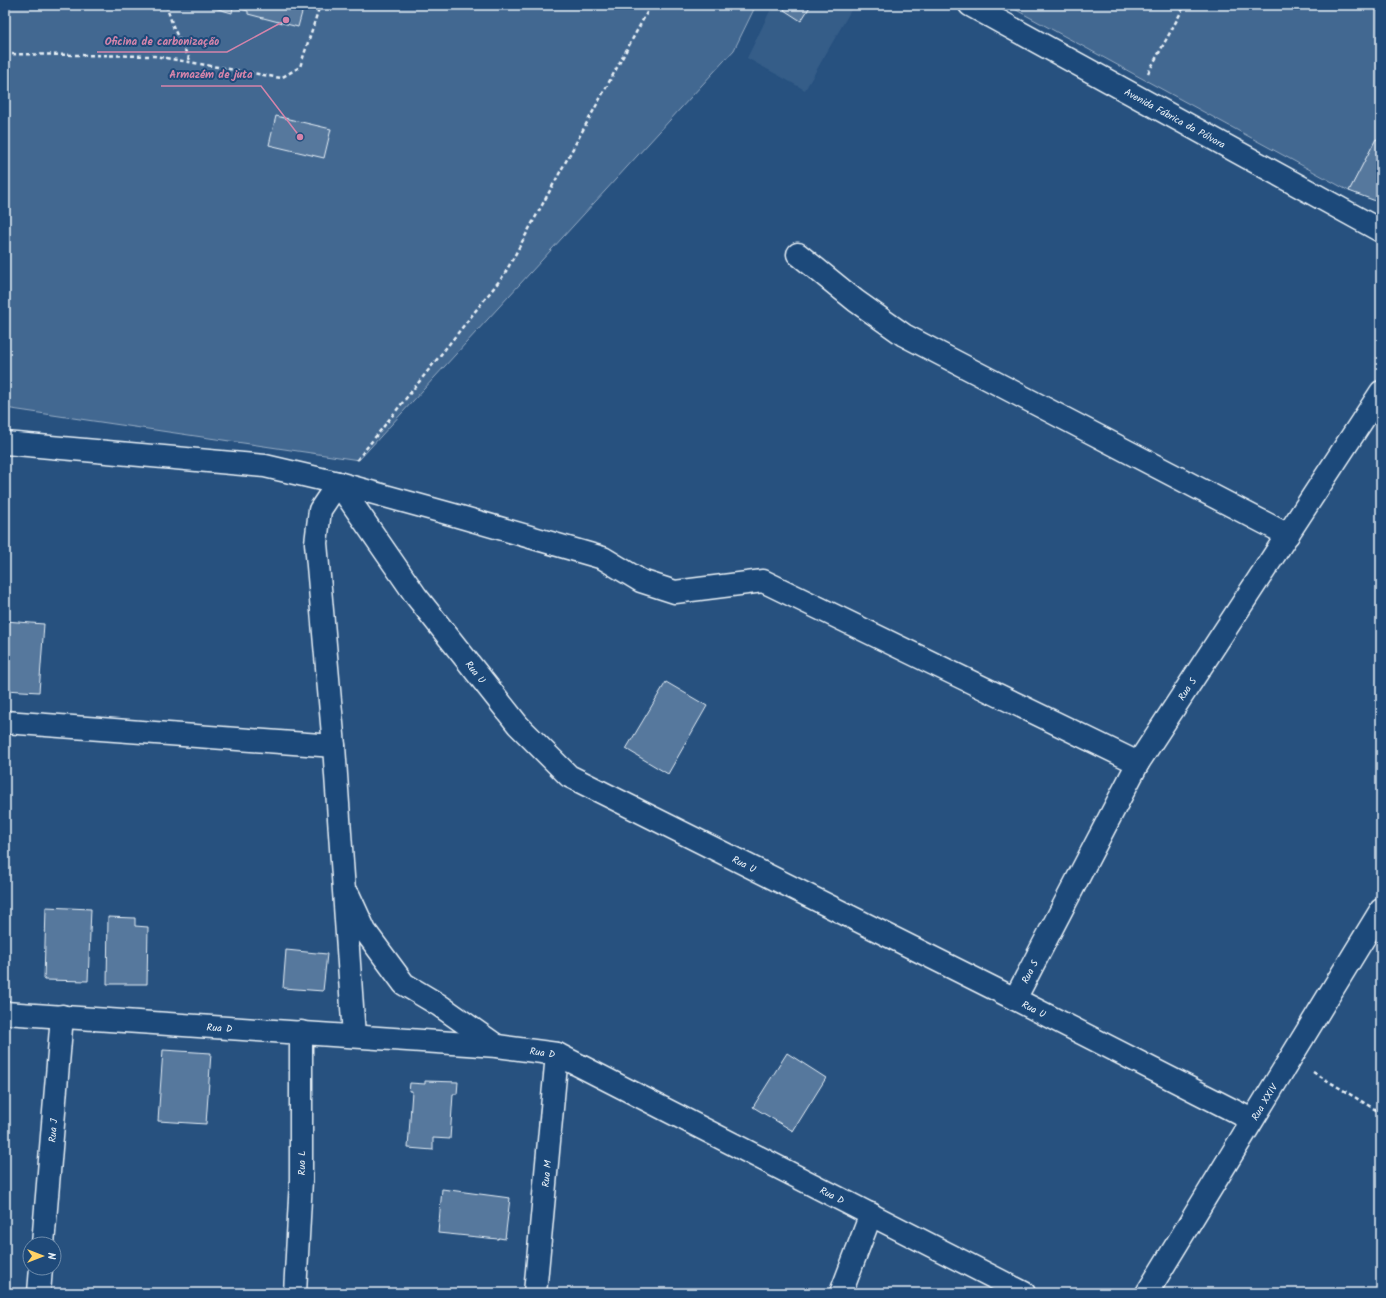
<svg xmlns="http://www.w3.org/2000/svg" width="1386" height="1298" font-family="Kalam,sans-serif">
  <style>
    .built { fill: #355d88 }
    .green { fill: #436891; stroke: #96acc4 }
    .building { fill: #57789d; stroke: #e8f1f8 }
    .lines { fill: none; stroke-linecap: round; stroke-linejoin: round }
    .street-casing { stroke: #e8f1f8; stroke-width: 25 }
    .secondary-casing { stroke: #e8f1f8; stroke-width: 25 }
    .path { stroke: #e8f1f8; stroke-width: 2.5; stroke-dasharray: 4 3; stroke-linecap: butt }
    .street { stroke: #1f4a7a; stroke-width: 22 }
    .secondary { stroke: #1f4a7a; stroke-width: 22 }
    .labels { text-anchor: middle; stroke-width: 4; stroke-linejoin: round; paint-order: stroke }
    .street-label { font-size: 10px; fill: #e8f1f8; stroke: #1f4a7a }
    .leader { fill: none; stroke: #d584aa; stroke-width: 1.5 }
    .callout-dot { fill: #d584aa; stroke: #1f4a7a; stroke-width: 1.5 }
    .callout-label { font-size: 11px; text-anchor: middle; font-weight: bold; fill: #d584aa; stroke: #1f4a7a; stroke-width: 4; stroke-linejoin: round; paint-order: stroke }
  </style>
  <rect width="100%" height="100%" fill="#27517f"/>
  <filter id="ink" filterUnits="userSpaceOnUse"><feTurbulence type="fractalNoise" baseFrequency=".025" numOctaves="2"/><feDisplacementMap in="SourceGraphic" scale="8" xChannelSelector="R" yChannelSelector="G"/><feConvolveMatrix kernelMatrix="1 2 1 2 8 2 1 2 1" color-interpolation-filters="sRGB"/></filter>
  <g filter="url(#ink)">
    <path class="built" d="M773 5H854L805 90 747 58Z"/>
    <path class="green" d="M5 5H756L734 50 359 460 5 408Z
      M1007 5H1381V141L1376 139 1349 191Z"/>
    <path class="building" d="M204 5H304L298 27 248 14V11L233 7 232 13Z
      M787 5H811L801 21 784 10Z
      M276 116 331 129 324 158 269 145Z
      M1376 139 1381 141V203L1349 191Z
      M5 621 44 624 39 692 5 690Z
      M666 682 707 706 668 774 626 749Z
      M46 907 91 909 88 981 44 980Z
      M108 917 135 918V926L148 927 147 984H107Z
      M286 950 327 954 323 991 283 988Z
      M163 1050 211 1053 206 1124 158 1121Z
      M787 1053 826 1078 793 1131 753 1107Z
      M425 1081 458 1082 457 1094H453L450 1139 433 1138V1150L408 1148 412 1091H409L410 1083 425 1084Z
      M442 1189 510 1198 505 1239 499 1238 498 1239 438 1233Z"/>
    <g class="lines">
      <g class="street-casing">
        <g id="street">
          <path d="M798 254 856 301 904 335 1288 535"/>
          <path d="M5 443 265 466 338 483 454 515 603 558 641 581 675 592 763 581 1138 763"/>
          <path id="s1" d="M338 483 416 596 518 725 569 776 1015 999 1252 1120"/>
          <path d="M338 483 320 510 316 543 334 746 354 1036"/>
          <path d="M5 722 334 746"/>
          <path d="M349 896 365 931 404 984 439 1005 497 1046"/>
          <path id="s2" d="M1015 999 1138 763 1381 392"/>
          <path id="s3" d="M43 1244 62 1016"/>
          <path d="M39 1293 41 1268"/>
          <path d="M295 1293 301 1180V1032"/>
          <path id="s4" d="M535 1293 557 1054"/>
          <path d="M841 1293 871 1214"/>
        </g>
      </g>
      <g class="secondary-casing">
        <g id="secondary">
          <path id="s5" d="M970 5 1381 231"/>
          <path id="s6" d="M5 1013 497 1046 557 1054 1024 1293"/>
          <path id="s7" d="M1147 1293 1381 910"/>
        </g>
      </g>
      <path class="path" d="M166 5 174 29 191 62
        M5 54 154 56 281 78 300 67 320 5
        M1148 73 1185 5
        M357 460 504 275 651 5
        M1313 1072 1381 1113"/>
      <use href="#street" class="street"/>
      <use href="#secondary" class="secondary"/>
    </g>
  </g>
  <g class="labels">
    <g class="street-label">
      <text dy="4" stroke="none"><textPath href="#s5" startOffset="234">Avenida Fábrica da Pólvora</textPath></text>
      <text dy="4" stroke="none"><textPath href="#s1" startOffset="234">Rua U</textPath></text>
      <text dy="4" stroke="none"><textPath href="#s2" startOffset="355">Rua S</textPath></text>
      <text dy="4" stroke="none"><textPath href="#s1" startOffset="570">Rua U</textPath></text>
      <text dy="4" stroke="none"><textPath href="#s2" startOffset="31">Rua S</textPath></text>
      <text dy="4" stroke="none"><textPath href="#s1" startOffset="894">Rua U</textPath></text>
      <text dy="4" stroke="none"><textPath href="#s6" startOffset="215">Rua D</textPath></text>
      <text dy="4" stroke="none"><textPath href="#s6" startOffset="539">Rua D</textPath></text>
      <text dy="4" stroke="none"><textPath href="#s7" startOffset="224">Rua XXIV</textPath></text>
      <text dy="4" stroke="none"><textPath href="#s3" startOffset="114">Rua J</textPath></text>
      <text transform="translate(301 1163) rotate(-90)" y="4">Rua L</text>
      <text dy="4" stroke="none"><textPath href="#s4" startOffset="120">Rua M</textPath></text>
      <text dy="4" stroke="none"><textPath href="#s6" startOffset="863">Rua D</textPath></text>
    </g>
  </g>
  <path class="leader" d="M286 20L227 52H97M300 137L261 86H161"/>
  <g class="callout-dot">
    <circle cx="286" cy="20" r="4"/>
    <circle cx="300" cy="137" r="4"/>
  </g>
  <g class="callout-label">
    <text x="162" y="45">Oficina de carbonização</text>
    <text x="211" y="78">Armazém de juta</text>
  </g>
  <rect width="1386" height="1298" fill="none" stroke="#1f4a7a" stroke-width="20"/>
  <rect x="10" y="10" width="1366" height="1278" fill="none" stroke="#e8f1f8" stroke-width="1.5" filter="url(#ink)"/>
  <g transform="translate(42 1256) rotate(90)"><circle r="19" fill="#1f4a7a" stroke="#6f8dac"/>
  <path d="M0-3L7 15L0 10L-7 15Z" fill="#ffd166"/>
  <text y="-6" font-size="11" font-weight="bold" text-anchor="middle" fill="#e8f1f8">N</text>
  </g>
</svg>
